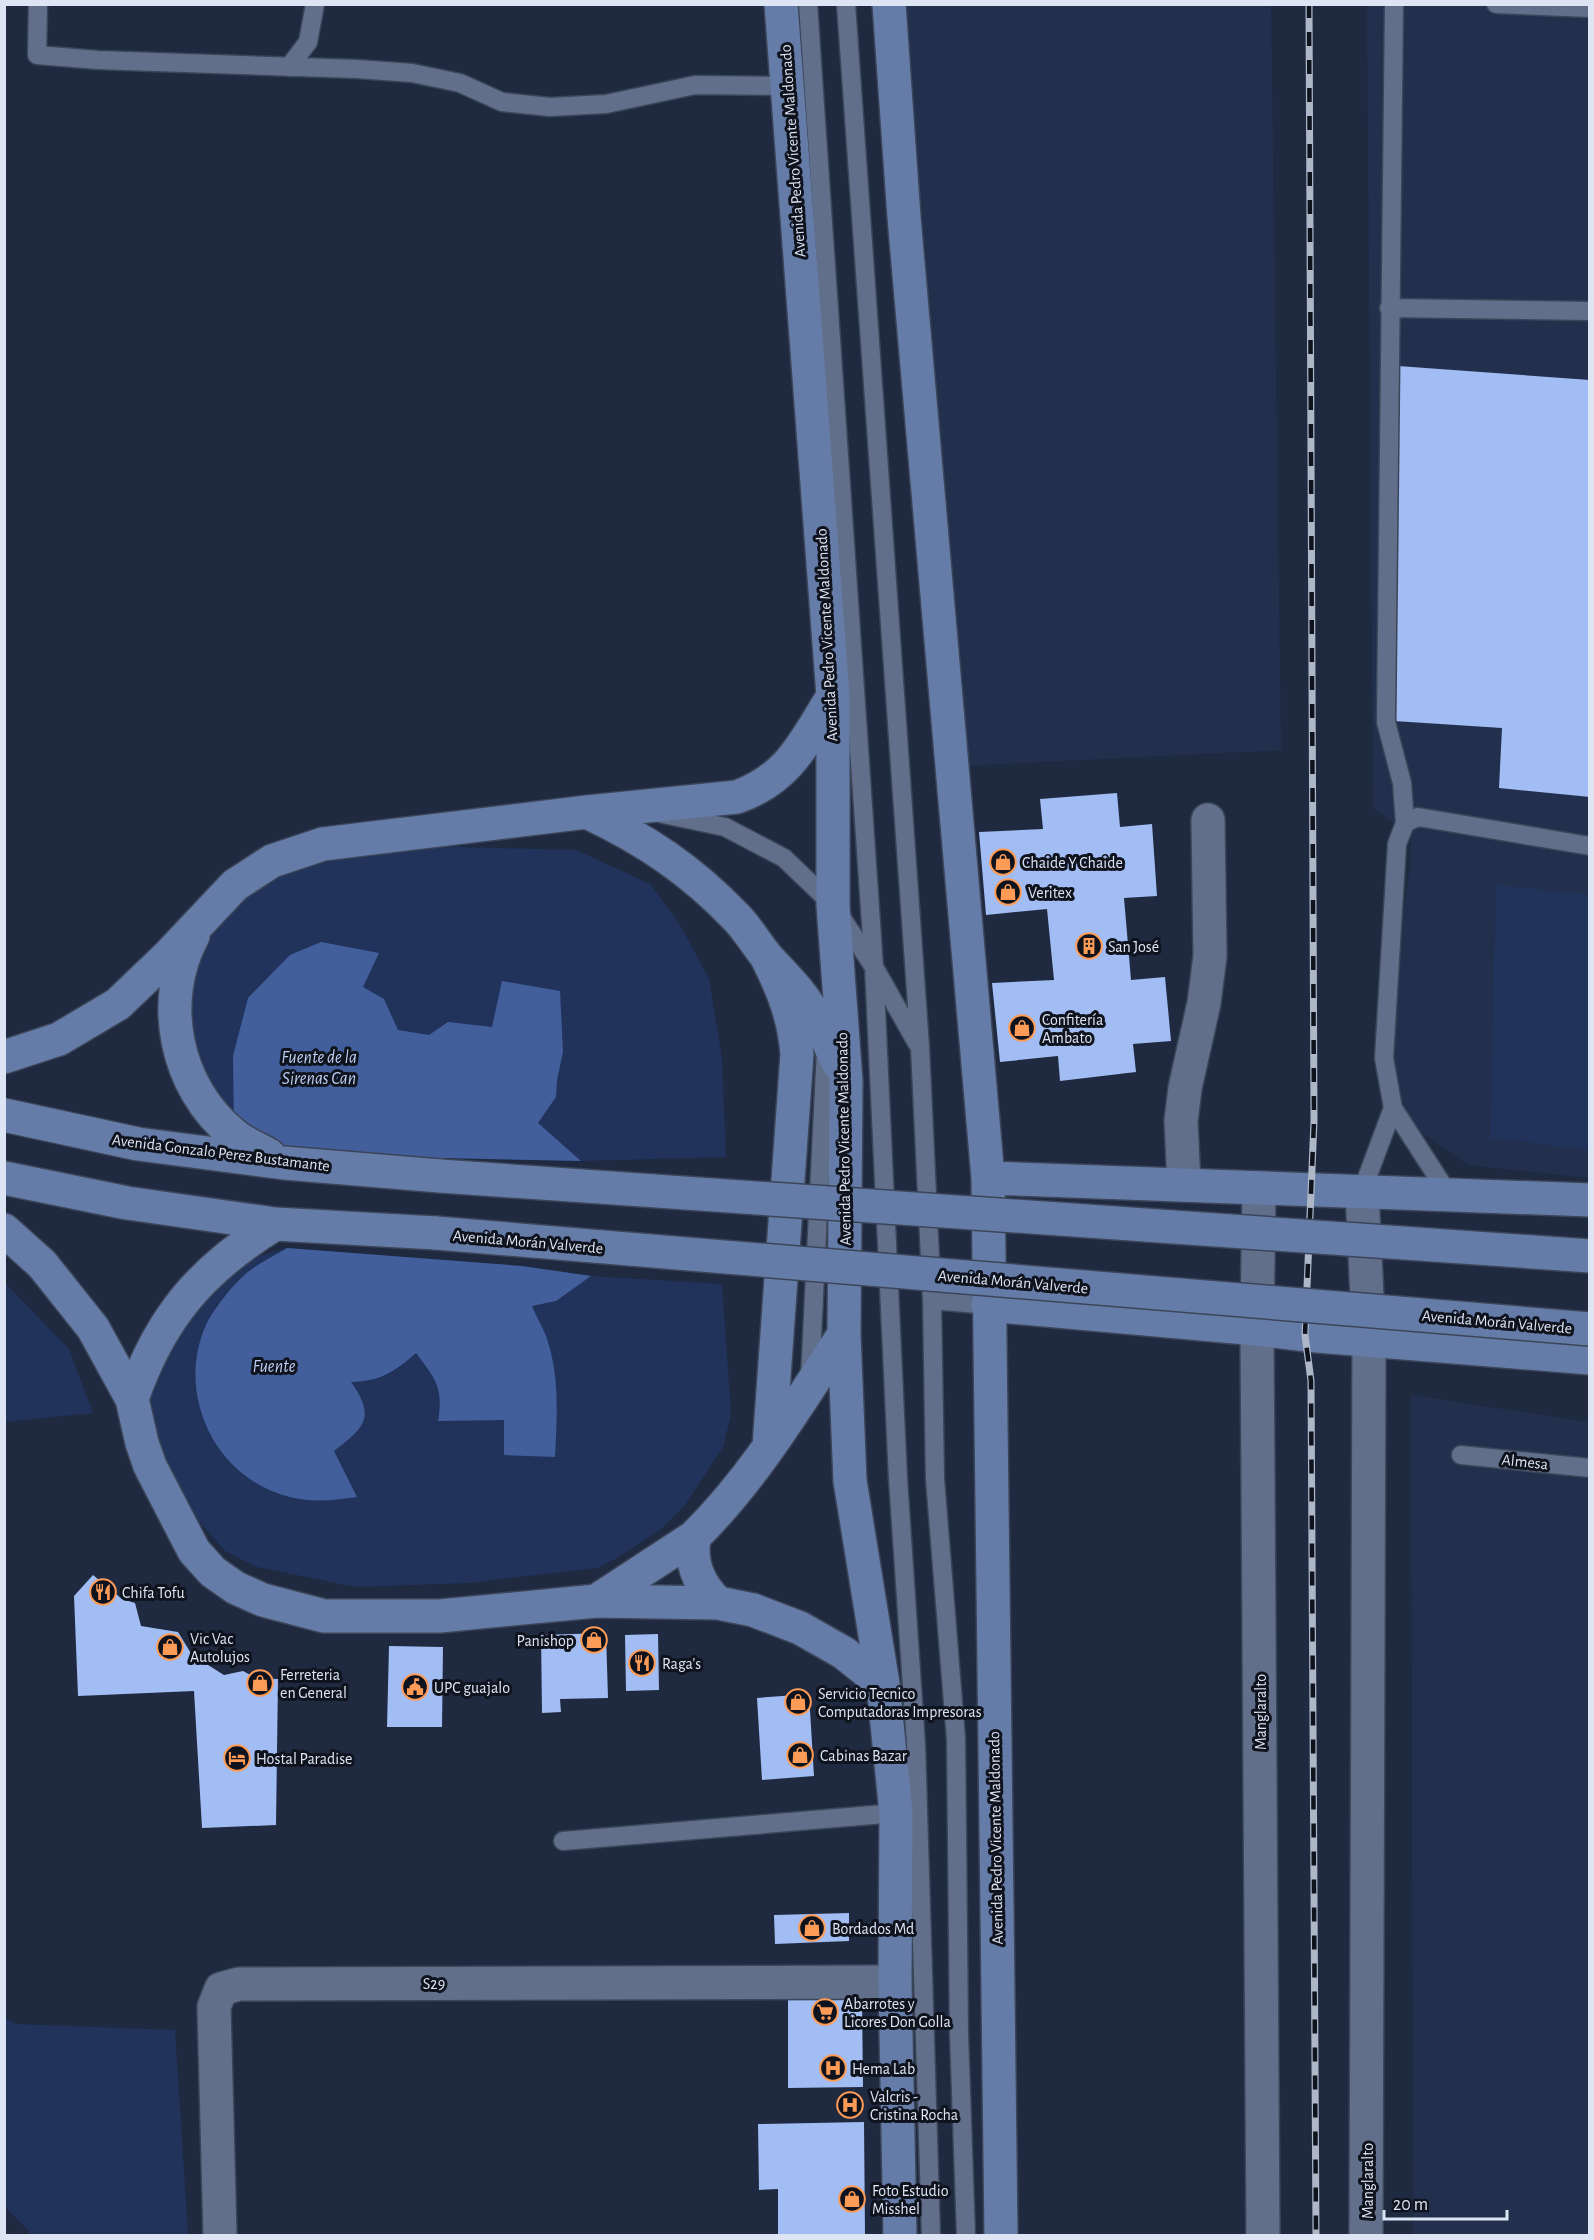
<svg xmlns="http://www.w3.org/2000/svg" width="1594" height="2240" font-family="'Alegreya Sans',sans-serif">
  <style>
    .built { fill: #22304e }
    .green { fill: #21335b }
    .water { fill: #425f9c }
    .building { fill: #a2bdf3 }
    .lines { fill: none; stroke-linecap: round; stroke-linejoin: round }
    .service-casing { stroke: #3b4558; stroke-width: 21 }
    .minor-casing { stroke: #3b4558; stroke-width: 36 }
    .secondary-casing { stroke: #3b4558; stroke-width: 36 }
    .primary-casing { stroke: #3b4558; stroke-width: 36 }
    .service { stroke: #626f8b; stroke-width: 18 }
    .minor { stroke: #626f8b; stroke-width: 33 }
    .secondary { stroke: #626f8b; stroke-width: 33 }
    .primary { stroke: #667ca8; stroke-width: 33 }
    .rail-casing { stroke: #aeb7c8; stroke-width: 7 }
    .rail { stroke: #0e131d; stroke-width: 4.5; stroke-dasharray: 14; stroke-linecap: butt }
    .primary-bridge-casing { stroke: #3b4558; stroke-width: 36; stroke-linecap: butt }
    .primary-bridge { stroke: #667ca8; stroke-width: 33 }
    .labels { text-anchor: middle; stroke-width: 6; stroke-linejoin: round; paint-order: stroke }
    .street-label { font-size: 16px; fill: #dde5f5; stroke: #0e131d }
    .poi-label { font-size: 16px; fill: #dde5f5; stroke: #0e131d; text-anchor: start }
    .water-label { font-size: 18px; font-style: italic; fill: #bccef1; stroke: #0e131d }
  </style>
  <rect width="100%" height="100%" fill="#1f2a41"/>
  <path class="built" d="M887 5H1271L1281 750 941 767Z
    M1367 5H1589V1178L1469 1165 1415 1128 1384 1058 1411 858V836L1373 808Z
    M1411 1395 1589 1422V2235H1413Z"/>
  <path class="green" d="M454 847 576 850 650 884 680 925 709 979 722 1059 726 1157 581 1161 304 1155 197 1092 180 970 272 861Z
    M1496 885 1589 895V1150L1490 1138Z
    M287 1248 522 1266 591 1276 722 1284 731 1414 723 1447 685 1505 660 1530 617 1558 597 1568 468 1583 356 1587 257 1567 225 1551 150 1466 140 1377 235 1263Z
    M4 1282 69 1349 93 1413 5 1422Z
    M4 2017 16 2024 175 2030 188 2235H30L29 2231 5 2207Z"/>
  <path class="water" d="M321 942 379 953 363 987 384 999 398 1030 429 1035 448 1022 492 1027 502 981 560 991 563 1052 557 1080 556 1097 538 1123 581 1161 304 1155 234 1136 233 1056 248 998 290 955Z
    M287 1248 522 1266 591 1276 556 1301 532 1306C536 1316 542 1326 546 1336 560 1375 557 1416 555 1457L504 1455V1420L438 1421C444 1388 435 1378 416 1353 394 1372 381 1381 351 1382 376 1417 365 1427 334 1451L357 1497C334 1500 313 1503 290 1497 215 1479 175 1394 206 1325 214 1308 237 1279 252 1269 263 1261 276 1255 287 1248Z"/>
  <path class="building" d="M1398 366 1590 380V797L1499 788 1502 728 1394 721Z
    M1117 793 1120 827 1152 824 1157 896 1124 898 1131 980 1165 977 1171 1041 1133 1044 1136 1072 1060 1081 1058 1056 1000 1062 992 983 1054 980 1047 909 986 915 979 832 1043 829 1040 799Z
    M93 1575 122 1599 135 1603 141 1626 178 1632 192 1655 224 1675 243 1671 258 1679H278L276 1825 202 1828 194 1691 78 1696 74 1596Z
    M606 1633 608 1698 560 1699 561 1712 542 1713 541 1635Z
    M658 1634 659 1690 626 1691 625 1635Z
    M389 1646 443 1647 442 1727H387Z
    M809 1694 814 1776 762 1780 757 1698Z
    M849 1913V1941L775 1944 774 1915Z
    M788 1999H862L863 2087 788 2088Z
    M864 2122 865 2235H778V2189L759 2190 758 2124Z"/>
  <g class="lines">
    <g class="service-casing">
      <path id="service" d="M38 4 37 55 98 60 357 69 412 73 460 83 502 102 550 107 606 104 695 85 787 86
        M808 4 874 967 898 1479 916 1745 931 2236
        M846 4 920 1047 932 1300 935 1479 956 1739 959 2034 966 2236
        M1394 4 1386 722 1402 783 1405 823 1397 844 1384 1058 1393 1108 1449 1195
        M1496 4 1590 8
        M289 67 308 42 315 4
        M1389 308 1590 311
        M663 814 725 827 784 858 833 905 874 967 917 1043
        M1405 823 1418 817 1590 846
        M1362 1191 1393 1108
        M932 1300 988 1305
        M810 1378 826 1049
        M1461 1455 1590 1468
        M563 1841 896 1813"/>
    </g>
    <g class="minor-casing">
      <path id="minor" d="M1184 1185 1181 1121 1185 1088 1204 1003 1210 956 1208 820
        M220 2236 214 2007 221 1989 239 1984 895 1982"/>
    </g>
    <g class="secondary-casing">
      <path id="secondary" d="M1259 1188 1257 1329 1263 2236
        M1362 1191 1369 1339 1366 2236"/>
    </g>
    <g class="primary-casing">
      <path id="primary" d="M781 4 833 696V905L846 1081 844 1334 850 1481 883 1684 896 1813 895 1982 900 2236
        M889 4 904 217 988 1178 1001 2236
        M587 812C646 840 691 870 736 917 748 929 756 944 767 957 777 968 788 979 798 991 815 1012 827 1038 838 1063
        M193 936C158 1001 175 1087 233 1134 243 1143 257 1148 269 1155
        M766 956C783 989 794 1017 797 1054L769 1447
        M4 1057 59 1039 118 1004 167 957 235 885 272 861 323 844 587 812 737 797C790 778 805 741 833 696
        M4 1115 138 1144 284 1163 440 1176
        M4 1178 127 1203 275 1224 436 1233
        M988 1178 1590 1200
        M4 1230 42 1264 93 1328 132 1399 142 1443 150 1466 194 1551 213 1572 236 1588 263 1600 324 1616H440L596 1601 718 1603 753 1610 800 1628 844 1653 883 1684
        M988 1305 1257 1329 1305 1335 1590 1358
        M132 1399C160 1317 202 1269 275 1224
        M694 1537C690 1564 699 1585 718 1603
        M596 1601 694 1537C754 1478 798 1404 844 1334"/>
    </g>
    <use href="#service" class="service"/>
    <use href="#minor" class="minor"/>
    <use href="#secondary" class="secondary"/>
    <use href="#primary" class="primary"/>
    <g class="rail-casing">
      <path id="rail" d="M1309 4 1314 1121 1305 1335 1311 1381 1316 2236"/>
    </g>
    <use href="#rail" class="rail"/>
    <g class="primary-bridge-casing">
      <path id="primary-bridge" d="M440 1176 1590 1256
        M436 1233 1590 1329"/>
    </g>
    <use href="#primary-bridge" class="primary-bridge"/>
  </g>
  <defs>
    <g id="shop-ring" transform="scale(1.35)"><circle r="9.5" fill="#0e131d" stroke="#fe9c57" stroke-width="1.5"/><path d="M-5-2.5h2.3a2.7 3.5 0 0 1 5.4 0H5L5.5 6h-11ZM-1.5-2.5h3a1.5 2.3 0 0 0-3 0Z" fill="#fe9c57"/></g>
    <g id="building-ring" transform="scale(1.35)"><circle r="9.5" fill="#0e131d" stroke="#fe9c57" stroke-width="1.5"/><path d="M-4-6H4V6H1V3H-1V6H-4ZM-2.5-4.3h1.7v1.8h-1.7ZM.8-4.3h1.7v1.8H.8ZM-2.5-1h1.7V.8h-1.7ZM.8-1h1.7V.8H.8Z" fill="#fe9c57"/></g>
    <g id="restaurant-ring" transform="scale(1.35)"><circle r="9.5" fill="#0e131d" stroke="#fe9c57" stroke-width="1.5"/><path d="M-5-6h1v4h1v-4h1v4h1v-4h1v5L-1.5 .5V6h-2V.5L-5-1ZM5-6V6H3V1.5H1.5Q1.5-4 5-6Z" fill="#fe9c57"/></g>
    <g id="civic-ring" transform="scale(1.35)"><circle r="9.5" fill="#0e131d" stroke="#fe9c57" stroke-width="1.5"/><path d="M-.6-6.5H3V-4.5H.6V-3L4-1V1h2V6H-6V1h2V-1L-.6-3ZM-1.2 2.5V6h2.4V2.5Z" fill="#fe9c57"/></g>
    <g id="hotel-ring" transform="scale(1.35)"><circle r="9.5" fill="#0e131d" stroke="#fe9c57" stroke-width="1.5"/><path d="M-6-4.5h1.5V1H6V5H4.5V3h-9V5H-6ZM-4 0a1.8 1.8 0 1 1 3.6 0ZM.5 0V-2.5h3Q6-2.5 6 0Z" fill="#fe9c57"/></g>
    <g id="supermarket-ring" transform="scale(1.35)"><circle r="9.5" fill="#0e131d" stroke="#fe9c57" stroke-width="1.5"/><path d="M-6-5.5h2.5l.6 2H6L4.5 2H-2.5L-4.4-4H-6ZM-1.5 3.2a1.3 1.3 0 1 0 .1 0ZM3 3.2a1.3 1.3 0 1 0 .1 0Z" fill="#fe9c57"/></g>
    <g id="hospital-ring" transform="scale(1.35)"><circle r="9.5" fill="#0e131d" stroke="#fe9c57" stroke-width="1.5"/><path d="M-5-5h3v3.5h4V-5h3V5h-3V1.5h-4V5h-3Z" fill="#fe9c57"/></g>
  </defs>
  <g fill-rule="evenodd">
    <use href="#shop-ring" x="1003" y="862"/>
    <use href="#shop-ring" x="1008" y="892"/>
    <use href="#building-ring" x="1089" y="946"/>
    <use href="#shop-ring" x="1022" y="1028"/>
    <use href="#restaurant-ring" x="103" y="1592"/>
    <use href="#shop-ring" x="594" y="1640"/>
    <use href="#shop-ring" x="170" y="1647"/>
    <use href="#restaurant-ring" x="642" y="1663"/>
    <use href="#shop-ring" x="260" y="1683"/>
    <use href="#civic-ring" x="415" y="1687"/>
    <use href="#shop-ring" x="798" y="1702"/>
    <use href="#shop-ring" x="800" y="1755"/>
    <use href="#hotel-ring" x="237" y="1758"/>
    <use href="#shop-ring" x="812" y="1928"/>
    <use href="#supermarket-ring" x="825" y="2012"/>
    <use href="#hospital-ring" x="833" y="2068"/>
    <use href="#hospital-ring" x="850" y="2105"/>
    <use href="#shop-ring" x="852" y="2199"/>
  </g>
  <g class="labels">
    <g class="street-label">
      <text transform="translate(792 151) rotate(-94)" y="6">Avenida Pedro Vicente Maldonado</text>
      <text transform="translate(826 635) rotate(-93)" y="6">Avenida Pedro Vicente Maldonado</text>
      <text transform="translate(843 1139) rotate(-91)" y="6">Avenida Pedro Vicente Maldonado</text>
      <text transform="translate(221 1152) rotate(7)" y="6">Avenida Gonzalo Perez Bustamante</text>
      <text transform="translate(528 1241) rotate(5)" y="6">Avenida Morán Valverde</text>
      <text transform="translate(1013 1281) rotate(5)" y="6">Avenida Morán Valverde</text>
      <text transform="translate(1497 1321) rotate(5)" y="6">Avenida Morán Valverde</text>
      <text transform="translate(1525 1461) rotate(6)" y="6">Almesa</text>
      <text transform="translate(1260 1712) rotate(-90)" y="6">Manglaralto</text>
      <text transform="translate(995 1838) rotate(-91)" y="6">Avenida Pedro Vicente Maldonado</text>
      <text x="434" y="1989">S29</text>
      <text transform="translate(1367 2181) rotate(-90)" y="6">Manglaralto</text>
    </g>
    <g class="poi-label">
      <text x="1022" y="868">Chaide Y Chaide</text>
      <text x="1028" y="898">Veritex</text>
      <text x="1108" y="952">San José</text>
      <text x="1042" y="1025">Confitería<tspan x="1042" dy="18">Ambato</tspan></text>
      <text x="122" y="1598">Chifa Tofu</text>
      <text x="190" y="1644">Vic Vac<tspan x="190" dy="18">Autolujos</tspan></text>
      <text x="574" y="1646" text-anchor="end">Panishop</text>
      <text x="662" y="1669">Raga's</text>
      <text x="280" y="1680">Ferreteria<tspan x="280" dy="18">en General</tspan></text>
      <text x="434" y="1693">UPC guajalo</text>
      <text x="818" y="1699">Servicio Tecnico<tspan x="818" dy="18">Computadoras Impresoras</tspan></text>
      <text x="820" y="1761">Cabinas Bazar</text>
      <text x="256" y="1764">Hostal Paradise</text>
      <text x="832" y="1934">Bordados Md</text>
      <text x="844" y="2009">Abarrotes y<tspan x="844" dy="18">Licores Don Golla</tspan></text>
      <text x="852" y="2074">Hema Lab</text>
      <text x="870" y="2102">Valcris -<tspan x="870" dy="18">Cristina Rocha</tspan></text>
      <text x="872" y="2196">Foto Estudio<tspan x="872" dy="18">Misshel</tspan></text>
    </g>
    <g class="water-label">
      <text x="319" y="1063">Fuente de la<tspan x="319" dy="21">Sirenas Can</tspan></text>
      <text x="274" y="1372">Fuente</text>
    </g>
  </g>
  <rect width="1594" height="2240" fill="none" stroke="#dde5f5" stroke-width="12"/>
  <path d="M1384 2210v9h123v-9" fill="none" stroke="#dde5f5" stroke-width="3"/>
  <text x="1393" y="2210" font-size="18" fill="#dde5f5" stroke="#0e131d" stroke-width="4.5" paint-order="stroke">20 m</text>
</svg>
